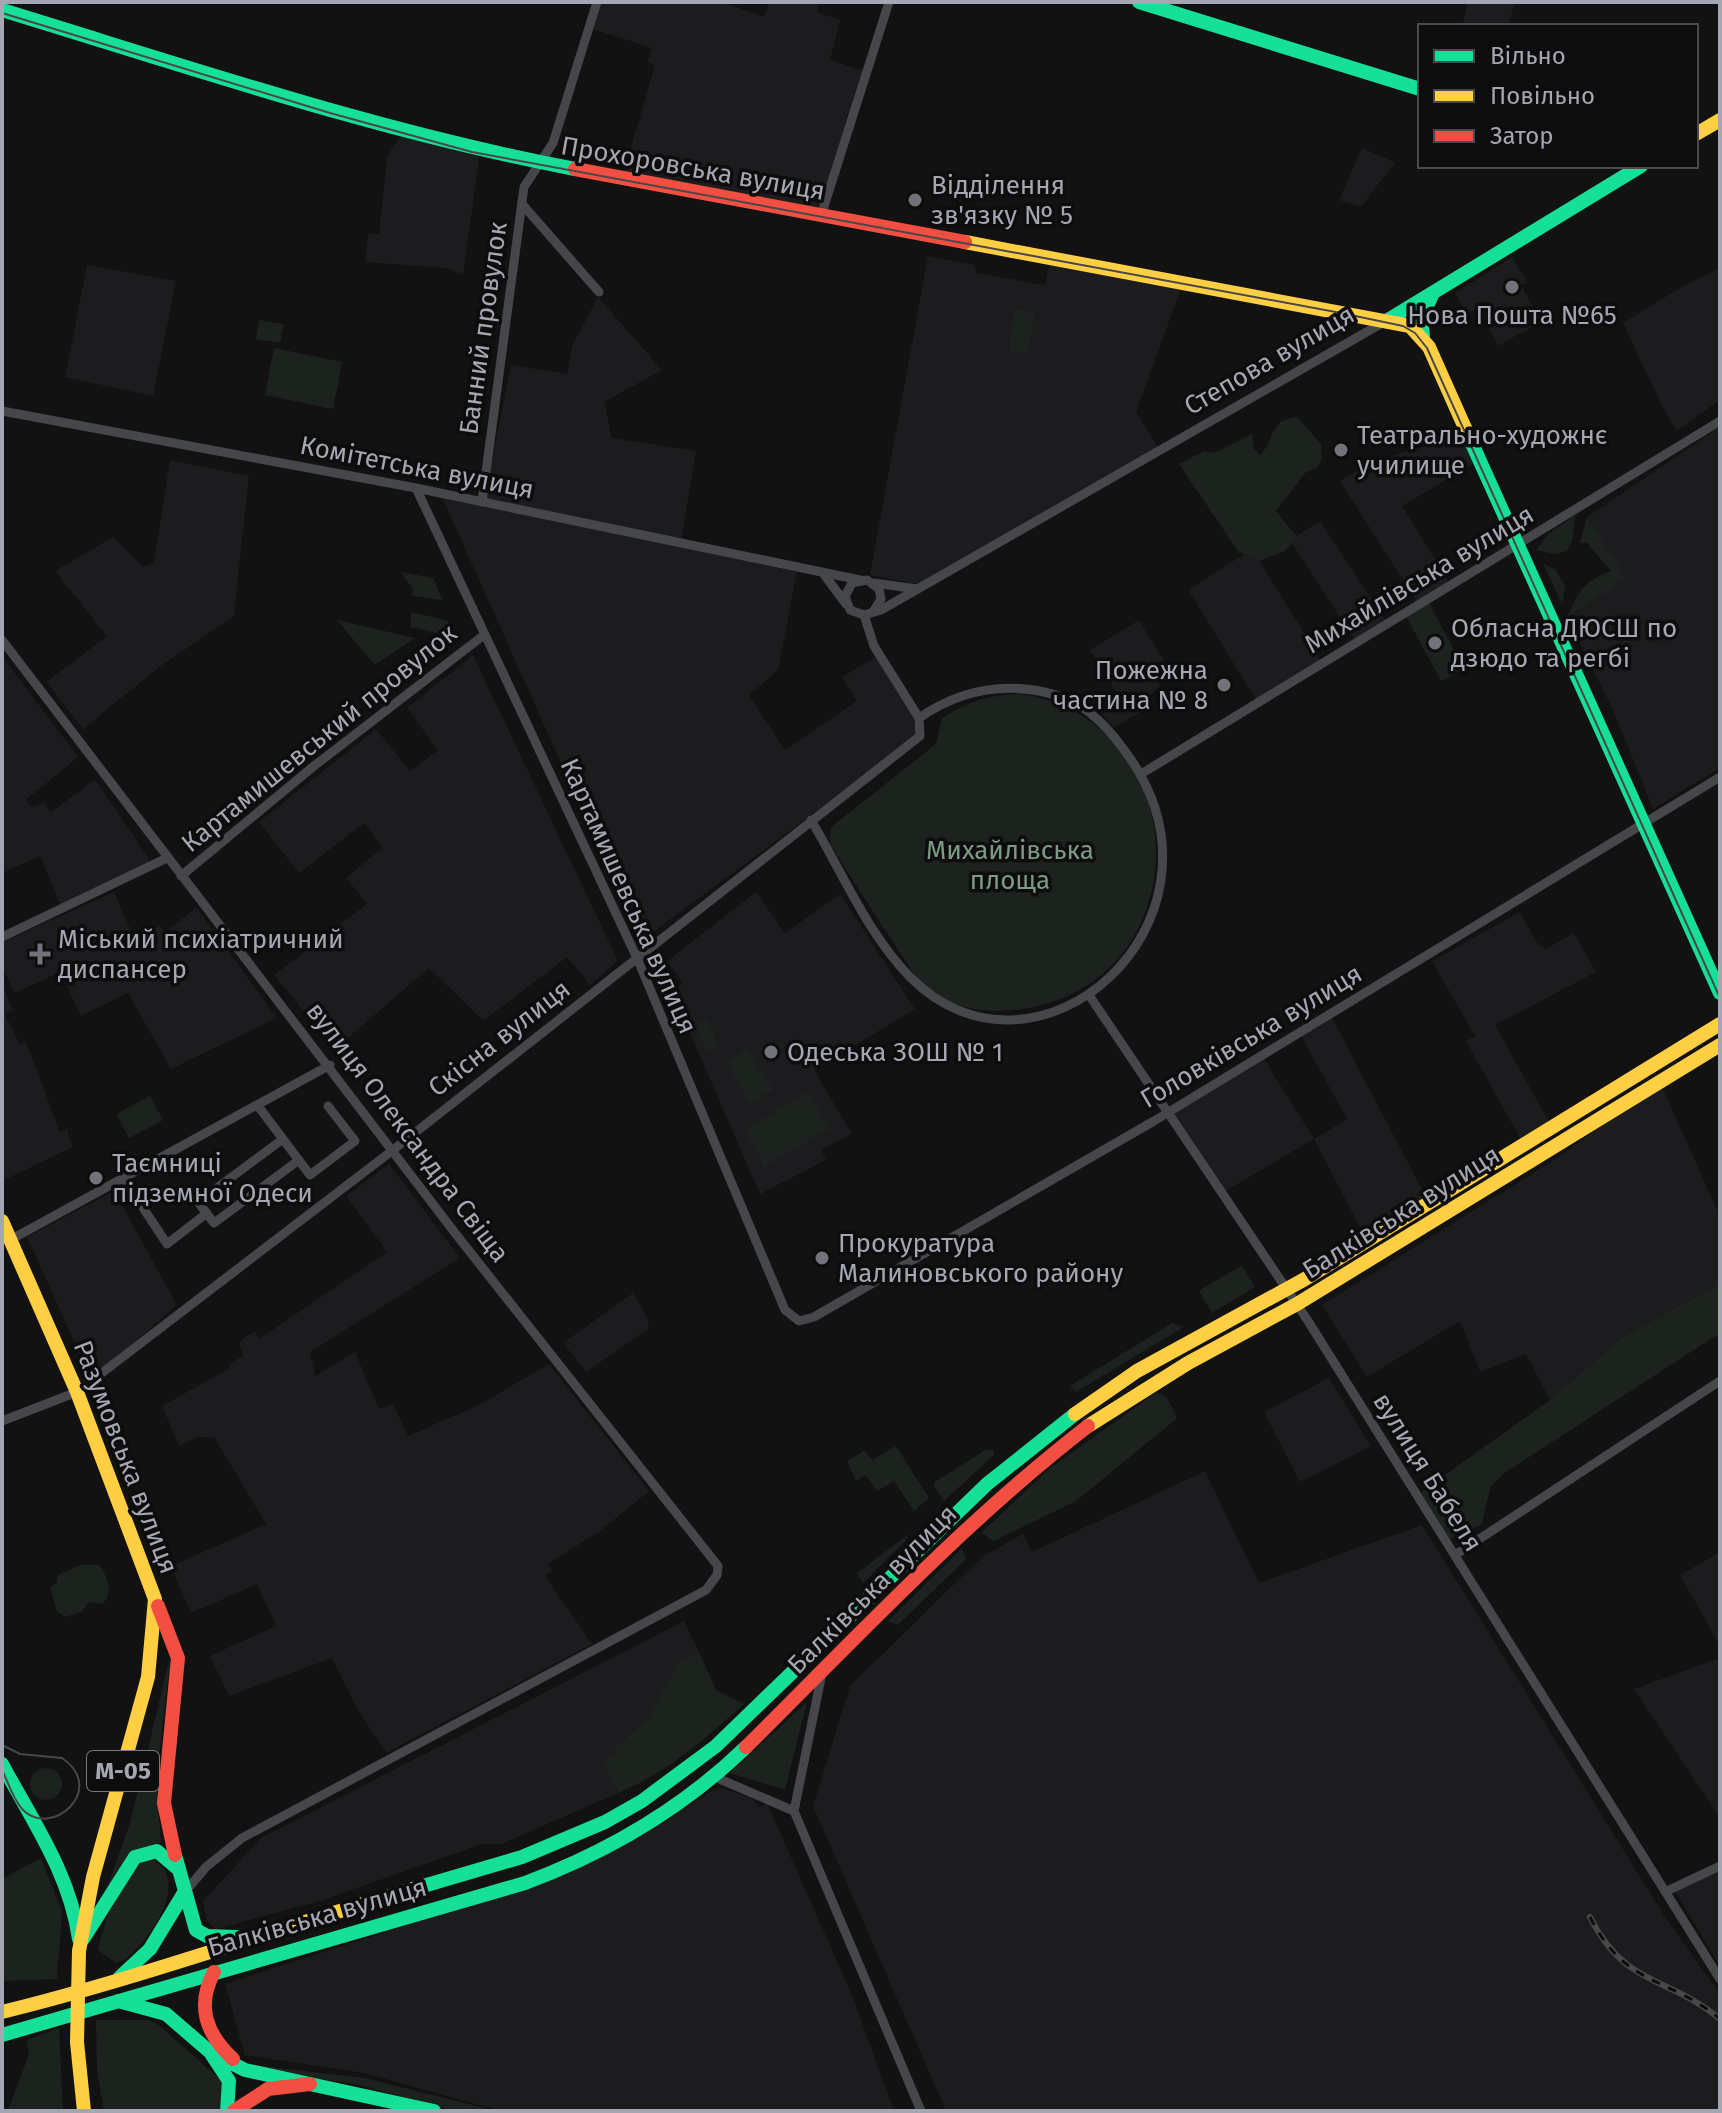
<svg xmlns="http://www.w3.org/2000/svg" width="1722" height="2113" font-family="'Fira Sans',sans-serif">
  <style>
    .built { fill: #1c1c1e }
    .green { fill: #1c221e }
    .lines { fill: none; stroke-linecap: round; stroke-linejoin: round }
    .street { stroke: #46474b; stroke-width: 9 }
    .fast { stroke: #16e098; stroke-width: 14 }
    .slow { stroke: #ffcf43; stroke-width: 14 }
    .jam { stroke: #f24e42; stroke-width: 14 }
    .tram { stroke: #48484b; stroke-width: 2 }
    .rail-casing { stroke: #48484b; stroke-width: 6 }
    .rail { stroke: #0d0d0e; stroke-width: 3; stroke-dasharray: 9; stroke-linecap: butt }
    .slow-bridge { stroke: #ffcf43; stroke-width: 14 }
    .poi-dot { fill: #71727a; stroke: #0d0d0e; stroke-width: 3 }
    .labels { text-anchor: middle; stroke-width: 7; stroke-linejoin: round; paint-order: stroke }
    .shield { fill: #0d0d0e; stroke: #777881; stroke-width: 2 }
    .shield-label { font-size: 24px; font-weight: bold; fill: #a4a6b2 }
    .street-label { font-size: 26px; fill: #a4a6b2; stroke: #0d0d0e }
    .poi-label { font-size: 26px; fill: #a4a6b2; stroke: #0d0d0e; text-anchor: start }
    .park-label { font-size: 26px; fill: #7d9b84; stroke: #0d0d0e }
  </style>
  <rect width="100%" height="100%" fill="#121212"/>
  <path class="built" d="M600 2H722L764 17 769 2H820L817 12 840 20 830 60 867 72 820 213 622 178 655 65 648 62 652 48 590 28Z
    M1468 2H1515L1508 26H1462Z
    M402 133 480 153 463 275 446 268 366 262 368 234H379L387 156Z
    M1362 148 1395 162 1361 207 1339 200Z
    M928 256 975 265 976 273 1045 285 1050 262 1182 286 1136 412 1159 449 921 585 870 575Z
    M1512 257 1527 282 1521 285 1541 322 1498 346 1478 308 1467 314 1455 293Z
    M87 265 176 281 153 396 65 377Z
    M1720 268V400L1677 431 1663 408 1623 323 1685 285Z
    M598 297 662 370 604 402 612 438 696 451 681 541 484 501 511 365 567 374 572 346Z
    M1463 427 1479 461 1402 506 1450 584 1418 604 1340 481 1374 461 1430 445Z
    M1720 427V768L1653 809 1613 710 1567 617 1626 579 1587 517Z
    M170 460 249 476 234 616 162 665 83 729 46 682 107 636 55 571 113 537 143 567 154 562Z
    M441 495 797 572 778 670 749 695 785 750 857 701 842 677 879 655 918 718 919 735 641 941Z
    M1320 521 1387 623 1356 642 1290 540Z
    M1252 549 1322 662 1257 701 1188 590Z
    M1139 620 1167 666 1153 675 1160 686 1144 701 1148 707 1114 728 1103 715 1118 695 1090 650Z
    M473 655 618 961 590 985 567 957 483 1021 429 968 335 1049 274 975 367 904 346 878 383 847 364 823 299 873 259 822 376 729 410 771 438 750 407 708Z
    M2 656 78 757 26 800 31 807 45 803 50 813 95 779 154 866 61 906 40 856 2 873Z
    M114 892 135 940 160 925 164 931 173 926 196 907 277 1018 171 1069 128 993 81 1016 60 972 15 993 2 967V942Z
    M756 892 785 933 840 894 915 1009 814 1070 852 1134 821 1150 826 1160 760 1194 672 992 683 983 667 961Z
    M1520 912 1538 944 1546 949 1574 933 1596 972 1495 1025 1549 1122 1520 1138 1466 1041 1475 1036 1432 961Z
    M2 983 13 1010 5 1014 20 1045 26 1042 60 1132 67 1129 73 1147 2 1181Z
    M1331 1016 1427 1199 1364 1235 1314 1139 1222 1193 1168 1114 1262 1056 1314 1139 1347 1119 1300 1034Z
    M1660 1083 1720 1216V1284L1622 1337 1550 1400 1526 1354 1480 1372 1460 1321 1367 1377 1322 1305 1557 1158Z
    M389 1164 460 1258 310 1352 315 1376 355 1352 379 1409 393 1404 408 1436 481 1404 549 1364 649 1491 600 1531 548 1564 552 1571 545 1576 592 1644 386 1753 356 1707 332 1658 229 1696 210 1656 276 1626 257 1584 191 1613 171 1566 266 1524 214 1437H197L179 1446 162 1406 230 1368V1363L243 1356 239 1343 245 1337 255 1331 259 1339 387 1252 346 1196Z
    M114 1191 177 1305 97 1375 87 1370 27 1237Z
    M633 1293 647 1317 649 1328 586 1372 563 1343Z
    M1329 1378 1371 1446 1300 1482 1264 1412Z
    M1205 1471 1259 1583 1422 1525 1665 1917 1720 1994V2111H946L813 1806 850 1686 983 1556 1023 1534 1032 1552Z
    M1720 1552V1646L1680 1575Z
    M684 1621 699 1652 678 1662 646 1720 614 1748 617 1752 604 1760 618 1793 502 1844H482L320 1901 216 1929 207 1922 203 1901 261 1838Z
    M1720 1658V1818L1634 1689Z
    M723 1788 753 1799 759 1807 767 1803 852 1995 894 2111H501L364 2073 245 2055 225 1984 565 1874 656 1828 711 1791Z
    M1720 1869V1966L1674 1890Z"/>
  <path class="green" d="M1015 309 1035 313 1028 354 1009 351Z
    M259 320 284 324 280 343 256 339Z
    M274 348 342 362 333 409 265 395Z
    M1297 417 1321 444 1322 459 1316 468 1306 472 1276 511 1297 537 1285 551 1259 561 1238 551 1179 464 1204 451 1214 453 1252 434 1254 449 1261 455C1274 438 1271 419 1297 417Z
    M1575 515 1573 539 1567 551 1556 554 1536 550 1547 535Z
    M1587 517 1627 579 1567 617C1581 589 1581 583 1611 571L1587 543H1580Z
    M1543 564 1555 569 1565 586 1562 604Z
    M401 572 433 578 443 600 412 596 413 589Z
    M1428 601 1464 669 1441 681 1405 614Z
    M411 612 449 621 442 634 411 627Z
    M337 620 415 638 375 665Z
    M1020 694C1201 720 1203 989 1015 1010 984 1013 948 1008 924 986 914 977 907 962 899 951 875 916 853 880 830 844L831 827 936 744 942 718C969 701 989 695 1020 694Z
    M707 1017 718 1046 707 1051 694 1024Z
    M747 1048 773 1090 750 1103 726 1063Z
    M808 1092 830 1129 764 1166 745 1129Z
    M150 1096 163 1120 129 1138 116 1114Z
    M1242 1265 1255 1287 1212 1313 1199 1291Z
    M1720 1284V1333L1503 1474 1490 1488 1482 1524 1450 1539 1421 1492 1550 1400 1622 1337Z
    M1172 1323 1184 1327 1076 1392 1070 1386Z
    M1157 1392 1167 1398 1177 1417 1175 1420 1076 1501 994 1541 981 1533 1050 1468Z
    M896 1446 929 1498 914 1511 894 1481 877 1491 866 1475 856 1481 847 1461 864 1451 872 1460Z
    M992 1449 995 1454 944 1501 934 1486 935 1482 985 1450Z
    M909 1534 906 1540 863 1583 857 1573Z
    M962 1548 966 1559 898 1625 888 1621Z
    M80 1565H98C108 1574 114 1595 102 1604L89 1602 81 1612 65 1617 57 1611 50 1587 57 1583 58 1575Z
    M699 1652 716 1690 744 1704C704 1740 667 1773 618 1793L603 1760 617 1752 614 1748 646 1720 678 1662Z
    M171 1653 156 1782 161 1842 130 1852 104 1896 130 1823Z
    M807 1702 785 1790 730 1773Z
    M30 1784a16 16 0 1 1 32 0a16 16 0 1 1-32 0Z
    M41 1858 62 1911 57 1979 2 1981V1879Z
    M149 1859C198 1873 143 1957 116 1963L98 1950C103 1926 124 1865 149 1859Z
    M96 2020H149L159 2025 223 2082 219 2111H104L97 2070Z
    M59 2028 63 2111H4L8 2110 29 2054 27 2040Z
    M254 2065 364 2078 497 2111H455L359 2085 254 2068Z"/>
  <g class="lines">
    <path class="street" d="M522 204 599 292
      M821 216 889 2
      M2 411 416 488 860 580
      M416 488 637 958 785 1310 799 1321 814 1317 1154 1121 1720 777
      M482 502 524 187 553 143 597 2
      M823 573 846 604
      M874 583 917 589
      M873 612 881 599 879 589 867 580 852 583 845 596 850 610 864 615 881 610 1384 322
      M2 640 455 1233 718 1566 717 1575 706 1590 242 1838 206 1867 185 1892
      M1141 774 1720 421
      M811 820C842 872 868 935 911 978 1037 1103 1240 924 1132 761 1113 733 1090 705 1056 695 1007 681 961 689 919 718
      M181 876 314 766 484 635
      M2 937 167 858
      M1089 995 1308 1321 1720 1979
      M258 1106 310 1175 355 1141 328 1106
      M283 1139 198 1202 214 1223 299 1160
      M124 1179 167 1244 207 1213
      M10 1240 330 1065
      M2 1421 77 1392 393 1150 920 736 919 718 874 646 864 615
      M1455 1555 1720 1381
      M715 1777 794 1811
      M794 1811 921 2111
      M794 1811 822 1673
      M1667 1891 1720 1866"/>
    <path class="fast" d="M1139 2 1420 89
      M2 10C192 68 380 132 575 169
      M1388 320 1641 166
      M1423 336 1421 319 1432 295
      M1465 428 1720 993
      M2 1764C32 1820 70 1874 79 1939
      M175 1855 196 1930 207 1936 236 1937
      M413 1889 522 1857 605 1822 642 1801 716 1746 987 1484 1075 1414
      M83 1939 135 1857 157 1851 177 1868
      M120 1977 150 1949 184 1893
      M118 2001 166 2014 210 2052 245 2070 434 2111
      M2 2035 525 1883C608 1852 682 1809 746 1747
      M210 2052 229 2081 227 2111"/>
    <path class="slow" d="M1696 134 1720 120
      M965 242 1410 326 1429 347 1465 428
      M2 1221 77 1392 155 1599 148 1677 93 1877 79 1951
      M1075 1414 1137 1371 1305 1279 1720 1024
      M1088 1426 1188 1363 1297 1304 1720 1045
      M2 2012C141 1978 275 1929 413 1889
      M77 2042 84 2111"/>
    <path class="jam" d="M575 169 965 242
      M158 1606 178 1658 164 1803 175 1855
      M746 1747C857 1637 964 1522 1088 1426
      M214 1972C196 2006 206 2034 233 2059
      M234 2111 268 2089 310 2084"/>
    <path class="tram" d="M2 13 330 113 472 152 1341 313 1403 326 1415 333 1427 348 1720 998
      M2 1745 20 1754 62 1758C108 1789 51 1840 22 1809 13 1799 8 1782 2 1770"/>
    <g class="rail-casing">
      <path id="rail" d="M1590 1917C1626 1988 1667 1975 1720 2019"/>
    </g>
    <use href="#rail" class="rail"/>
    <path class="slow-bridge" d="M77 2042 79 1951"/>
  </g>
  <g class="poi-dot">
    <circle cx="915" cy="200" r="8"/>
    <circle cx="1512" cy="287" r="8"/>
    <circle cx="1341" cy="450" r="8"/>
    <circle cx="1435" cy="643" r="8"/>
    <circle cx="1224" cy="685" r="8"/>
    <path d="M36 942h8v8h8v8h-8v8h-8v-8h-8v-8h8z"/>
    <circle cx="771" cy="1052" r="8"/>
    <circle cx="96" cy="1178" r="8"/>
    <circle cx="822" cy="1258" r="8"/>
  </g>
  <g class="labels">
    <rect class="shield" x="87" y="1751" width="72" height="40" rx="6"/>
    <g class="shield-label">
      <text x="123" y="1779">М-05</text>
    </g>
    <g class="street-label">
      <text transform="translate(693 168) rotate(10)" y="9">Прохоровська вулиця</text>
      <text transform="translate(483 328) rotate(-82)" y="9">Банний провулок</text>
      <text transform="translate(1269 360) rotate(-30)" y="9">Степова вулиця</text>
      <text transform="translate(417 467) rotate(11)" y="9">Комітетська вулиця</text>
      <text transform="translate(1419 579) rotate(-31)" y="9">Михайлівська вулиця</text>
      <text transform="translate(319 738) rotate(-39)" y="9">Картамишевський провулок</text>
      <text transform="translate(629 896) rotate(66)" y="9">Картамишевська вулиця</text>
      <text transform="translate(1251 1036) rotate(-31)" y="9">Головківська вулиця</text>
      <text transform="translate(499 1038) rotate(-38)" y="9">Cкісна вулиця</text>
      <text transform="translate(408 1132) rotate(53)" y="9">вулиця Олександра Свіща</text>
      <text transform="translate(1401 1212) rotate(-32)" y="9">Балківська вулиця</text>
      <text transform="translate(126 1457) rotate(69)" y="9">Разумовська вулиця</text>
      <text transform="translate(1428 1472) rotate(58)" y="9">вулиця Бабеля</text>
      <text transform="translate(872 1589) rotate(-45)" y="9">Балківська вулиця</text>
      <text transform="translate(317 1917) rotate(-16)" y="9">Балківська вулиця</text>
    </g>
    <g class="poi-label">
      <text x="931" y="194">Відділення<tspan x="931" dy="30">зв'язку № 5</tspan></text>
      <text x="1512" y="324" text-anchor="middle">Нова Пошта №65</text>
      <text x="1357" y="444">Театрально-художнє<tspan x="1357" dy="30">училище</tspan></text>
      <text x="1451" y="637">Обласна ДЮСШ по<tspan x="1451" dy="30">дзюдо та регбі</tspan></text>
      <text x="1208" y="679" text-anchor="end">Пожежна<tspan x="1208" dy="30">частина № 8</tspan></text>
      <text x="58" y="948">Міський психіатричний<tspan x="58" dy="30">диспансер</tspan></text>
      <text x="787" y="1061">Одеська ЗОШ № 1</text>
      <text x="112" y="1172">Таємниці<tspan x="112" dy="30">підземної Одеси</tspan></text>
      <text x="838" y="1252">Прокуратура<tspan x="838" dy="30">Малиновського району</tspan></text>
    </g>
    <g class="park-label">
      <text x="1010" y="859">Михайлівська<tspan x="1010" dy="30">площа</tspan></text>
    </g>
  </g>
  <rect width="1722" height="2113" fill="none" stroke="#a4a6b2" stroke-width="8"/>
  <rect x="1418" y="24" width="280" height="144" fill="#0d0d0e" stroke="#494a50" stroke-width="2"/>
  <rect x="1434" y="50" width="40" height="12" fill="#16e098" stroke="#494a50" stroke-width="2"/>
  <text x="1490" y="64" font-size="24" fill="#a4a6b2">Вільно</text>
  <rect x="1434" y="90" width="40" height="12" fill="#ffcf43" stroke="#494a50" stroke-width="2"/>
  <text x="1490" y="104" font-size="24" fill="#a4a6b2">Повільно</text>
  <rect x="1434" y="130" width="40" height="12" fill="#f24e42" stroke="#494a50" stroke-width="2"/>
  <text x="1490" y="144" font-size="24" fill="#a4a6b2">Затор</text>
</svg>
